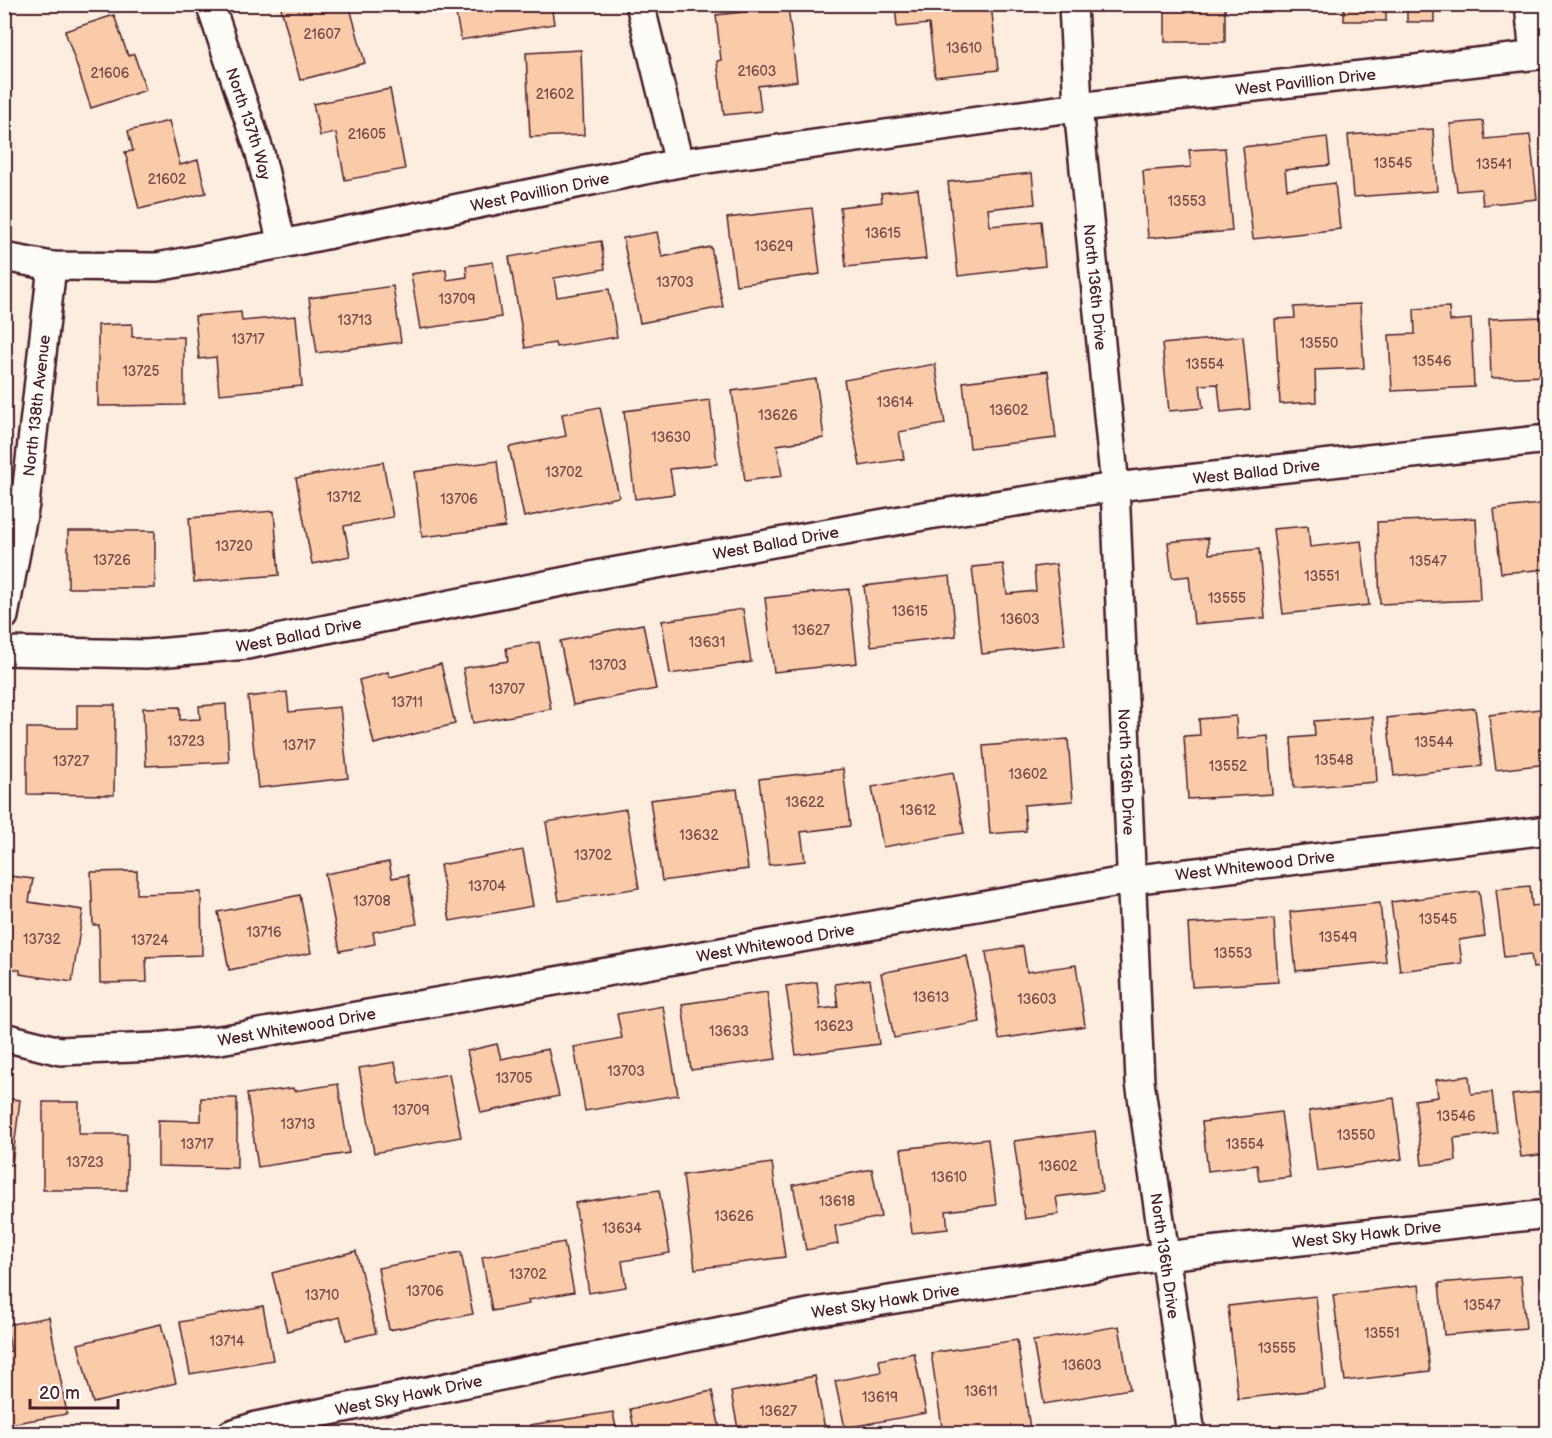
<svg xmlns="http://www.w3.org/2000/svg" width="1552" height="1438" font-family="'Balsamiq Sans',sans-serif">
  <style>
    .building { fill: #f9cba8; stroke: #4a1f2b; stroke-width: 1.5 }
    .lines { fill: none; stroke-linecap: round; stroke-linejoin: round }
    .street-casing { stroke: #4a1f2b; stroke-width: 32 }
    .street { stroke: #fdfcf7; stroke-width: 27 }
    .labels { text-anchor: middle; stroke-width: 4.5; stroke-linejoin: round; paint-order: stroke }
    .number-label { font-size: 14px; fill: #764a4a }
    .street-label { font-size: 16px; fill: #4a1f2b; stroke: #fdfcf7 }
  </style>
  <rect width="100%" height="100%" fill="#fceddf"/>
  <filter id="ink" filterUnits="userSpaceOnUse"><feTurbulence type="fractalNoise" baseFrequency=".0167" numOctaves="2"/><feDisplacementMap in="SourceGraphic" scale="12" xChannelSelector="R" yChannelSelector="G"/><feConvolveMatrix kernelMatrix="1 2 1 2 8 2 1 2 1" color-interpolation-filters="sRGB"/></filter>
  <g filter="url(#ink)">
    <path class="building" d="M280 4H349L365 63 300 80Z
      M454 4H551L554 24 461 40Z
      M895 4H991L998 70 935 77 929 24 897 27Z
      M1165 4H1225V42H1165Z
      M1344 4H1386V21H1344Z
      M1407 4H1434V22H1407Z
      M788 7 797 81 758 86 761 111 724 115 717 61 721 60 716 15Z
      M114 15 128 56 134 54 146 90 91 108 65 31Z
      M581 50 584 135 530 137 526 53Z
      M390 89 405 169 345 180 336 133 320 136 313 104Z
      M169 121 180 165 198 160 206 193 139 209 125 152 133 151 128 131Z
      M1483 121 1485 139 1530 135 1537 199 1483 205 1481 189 1457 191 1450 124Z
      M1433 129 1437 191 1353 197 1348 135Z
      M1327 137 1330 165 1285 170 1287 189 1335 183 1340 229 1253 239 1243 147Z
      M1225 148 1232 231 1148 238 1143 171 1191 167 1189 150Z
      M1032 173 1035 204 988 209 990 226 1041 221 1045 266 958 276 948 182Z
      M918 189 926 259 846 267 840 207 882 202 881 193Z
      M812 208 820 274 736 285 727 218Z
      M657 232 662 257 711 247 723 307 640 323 623 238Z
      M601 241 605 269 554 278 557 297 609 289 617 337 556 347 555 343 525 348 509 257Z
      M493 262 501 317 420 329 411 274 446 269 447 280 467 277 466 266Z
      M393 286 401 342 317 353 309 298Z
      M1360 304 1364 368 1315 370 1316 402 1280 404 1275 319 1295 318 1294 307Z
      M1449 307 1450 321 1471 319 1474 387 1392 391 1389 335 1415 334 1414 309Z
      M241 312 242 321 296 316 302 386 219 394 216 357 199 359 195 316Z
      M1548 317V376L1491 378 1489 319Z
      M132 324V337H184V405L98 406V325Z
      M1243 336 1250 409 1221 412 1218 384 1200 385 1203 408 1169 411 1162 344Z
      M935 364 945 424 899 432 904 459 860 466 844 380Z
      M1048 371 1056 438 970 448 963 382Z
      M816 379 824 438 777 445 782 476 745 481 732 391Z
      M710 400 717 464 670 469 674 494 635 499 624 411Z
      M600 407 619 497 524 517 509 447 566 436 562 414Z
      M497 461 505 527 422 537 414 472Z
      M383 462 393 517 344 526 350 556 312 564 296 478Z
      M1548 503V569L1501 573 1494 509Z
      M274 511 279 575 194 582 189 518Z
      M1476 518 1480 600 1380 604 1377 522Z
      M1308 526 1310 547 1361 541 1369 605 1283 614 1273 529Z
      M68 531H155V588H68Z
      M1208 538 1209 554 1259 549 1265 618 1194 624 1189 576 1172 578 1168 542Z
      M1003 564 1007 594 1036 591 1034 567 1056 564 1065 645 982 654 972 567Z
      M950 576 956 636 871 646 864 586Z
      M849 589 857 663 774 672 765 598Z
      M743 609 751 662 670 674 662 621Z
      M643 624 656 689 573 705 560 641Z
      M539 642 551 709 473 723 463 668 508 661 506 648Z
      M441 664 455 724 374 744 359 680 388 672 390 677Z
      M287 692 289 712 340 707 348 778 258 788 248 697Z
      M226 704 229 762 146 766 143 708 180 707V720L200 719 199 706Z
      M77 705H115L114 795 27 794V728H77Z
      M1475 708 1482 766 1394 776 1387 718Z
      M1548 708V764L1496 770 1489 715Z
      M1236 716 1237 739 1268 736 1272 794 1188 799 1184 736 1200 735 1199 719Z
      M1373 717 1377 782 1294 788 1291 738 1315 736 1314 721Z
      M1068 739 1073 801 1024 805 1026 831 990 834 983 746Z
      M843 769 850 826 801 832 805 861 769 865 759 779Z
      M953 772 964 833 883 847 872 787Z
      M737 789 748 869 662 881 650 800Z
      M626 809 639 888 559 901 546 822Z
      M523 850 533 906 450 921 440 865Z
      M389 862 392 878 408 875 417 924 373 932 375 944 340 951 325 874Z
      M137 871V894L201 892 202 955 146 957 147 982 100 983 99 925H93L91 872Z
      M10 876 33 879 29 902 83 910 72 982 20 974V970L4 967V900Z
      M1530 886 1532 906 1548 904V966L1533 968 1531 954 1504 957 1496 889Z
      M1479 891 1485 936 1459 940 1462 963 1400 971 1391 902Z
      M300 895 311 953 229 970 218 912Z
      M1380 903 1386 962 1296 971 1290 912Z
      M1274 919 1278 982 1192 987 1188 924Z
      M1023 946 1027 972 1076 965 1085 1026 999 1039 986 952Z
      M967 956 980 1022 894 1038 881 973Z
      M870 979 879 1044 796 1055 786 986 817 982 820 1009 838 1007 835 984Z
      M767 992 776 1059 691 1070 682 1004Z
      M663 1006 678 1095 585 1111 574 1047 622 1038 617 1014Z
      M497 1044 501 1059 548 1049 559 1096 481 1113 467 1051Z
      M395 1062 399 1083 449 1074 461 1137 374 1153 359 1068Z
      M1469 1076 1471 1094 1492 1092 1497 1133 1454 1138 1456 1161 1422 1165 1415 1100 1438 1097 1436 1080Z
      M338 1084 349 1153 258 1167 247 1094 293 1088 294 1091Z
      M1548 1091V1154L1521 1157 1512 1095Z
      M4 1098 20 1100 12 1165 4 1164Z
      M201 1098H237V1168L158 1166V1120L201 1121Z
      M1394 1098 1402 1159 1317 1171 1309 1111Z
      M43 1102H79V1134H127V1190H43Z
      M1281 1112 1290 1177 1259 1181 1257 1165 1208 1171 1202 1122Z
      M1095 1131 1102 1191 1056 1197 1059 1214 1025 1219 1014 1141Z
      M988 1139 996 1205 946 1211 948 1229 912 1233 901 1149Z
      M772 1163 785 1257 695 1269 683 1175Z
      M872 1169 881 1217 835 1226 838 1244 806 1250 793 1185Z
      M659 1190 670 1253 622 1261 626 1287 589 1293 575 1203Z
      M564 1242 574 1292 528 1300 529 1304 492 1311 482 1257Z
      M356 1251 376 1333 346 1340 340 1317 287 1331 272 1273Z
      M461 1252 473 1314 389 1330 378 1268Z
      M1548 1269V1332L1544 1333 1541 1270Z
      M1521 1276 1526 1328 1444 1335 1439 1283Z
      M1419 1285 1430 1371 1345 1381 1333 1295Z
      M1316 1296 1325 1389 1238 1399 1228 1306Z
      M263 1306 273 1360 190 1374 180 1322Z
      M49 1317 67 1414 4 1425V1352L11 1351 6 1325Z
      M161 1324 176 1383 93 1403 78 1344Z
      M1119 1326 1130 1389 1044 1404 1033 1341Z
      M1017 1340 1030 1429 1000 1434H943L931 1353Z
      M914 1353 926 1413 845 1428 835 1381 881 1372 879 1360Z
      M815 1376 825 1429 803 1434H739L731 1392Z
      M712 1391 721 1434H635L630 1409Z
      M613 1412 617 1434H531L530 1425Z"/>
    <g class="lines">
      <g class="street-casing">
        <g id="street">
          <path id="s1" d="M210 4 260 153 282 244"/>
          <path d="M640 4 679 163"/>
          <path id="s2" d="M1073 4 1078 107 1115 487 1140 1082 1191 1434"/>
          <path d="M1529 4 1534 55"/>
          <path id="s3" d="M4 257 52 266 157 267 282 244 679 163 1078 107 1548 54"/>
          <path id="s4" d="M4 616 25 504 52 266"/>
          <path id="s5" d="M4 651 146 654 247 645 601 574 929 515 1115 487 1548 439"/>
          <path id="s6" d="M4 1037 60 1051 156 1047 220 1040 1130 880 1548 830"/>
          <path id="s7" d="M231 1434 256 1426 814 1312 1164 1256 1548 1214"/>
        </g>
      </g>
      <use href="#street" class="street"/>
    </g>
  </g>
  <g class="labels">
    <g class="number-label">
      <text x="322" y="39">21607</text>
      <text x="964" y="53">13610</text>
      <text x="757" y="76">21603</text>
      <text x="110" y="78">21606</text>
      <text x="555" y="99">21602</text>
      <text x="367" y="139">21605</text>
      <text x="1393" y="168">13545</text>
      <text x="1494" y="169">13541</text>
      <text x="167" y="184">21602</text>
      <text x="1187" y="206">13553</text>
      <text x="883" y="238">13615</text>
      <text x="774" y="251">13629</text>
      <text x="675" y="287">13703</text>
      <text x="457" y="304">13709</text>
      <text x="355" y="325">13713</text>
      <text x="248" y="344">13717</text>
      <text x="1319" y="348">13550</text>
      <text x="1432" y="366">13546</text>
      <text x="1205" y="369">13554</text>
      <text x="141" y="376">13725</text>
      <text x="895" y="407">13614</text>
      <text x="1009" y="415">13602</text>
      <text x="778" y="420">13626</text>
      <text x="671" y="442">13630</text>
      <text x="564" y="477">13702</text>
      <text x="344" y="502">13712</text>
      <text x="459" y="504">13706</text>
      <text x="234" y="551">13720</text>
      <text x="112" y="565">13726</text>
      <text x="1428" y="566">13547</text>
      <text x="1322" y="581">13551</text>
      <text x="1227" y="603">13555</text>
      <text x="910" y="616">13615</text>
      <text x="1020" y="624">13603</text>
      <text x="811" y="635">13627</text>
      <text x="707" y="647">13631</text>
      <text x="608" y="670">13703</text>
      <text x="507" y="694">13707</text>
      <text x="407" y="707">13711</text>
      <text x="186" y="746">13723</text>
      <text x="1434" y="747">13544</text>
      <text x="299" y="750">13717</text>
      <text x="1334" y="765">13548</text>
      <text x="71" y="766">13727</text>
      <text x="1228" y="771">13552</text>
      <text x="1028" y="779">13602</text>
      <text x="805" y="807">13622</text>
      <text x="918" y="815">13612</text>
      <text x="699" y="840">13632</text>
      <text x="593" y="860">13702</text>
      <text x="487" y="891">13704</text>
      <text x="372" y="906">13708</text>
      <text x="1438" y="924">13545</text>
      <text x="264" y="937">13716</text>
      <text x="1338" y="942">13549</text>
      <text x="42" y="944">13732</text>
      <text x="150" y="945">13724</text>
      <text x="1233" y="958">13553</text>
      <text x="931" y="1002">13613</text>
      <text x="1037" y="1004">13603</text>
      <text x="834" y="1031">13623</text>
      <text x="729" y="1036">13633</text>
      <text x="626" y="1076">13703</text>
      <text x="514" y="1083">13705</text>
      <text x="411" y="1115">13709</text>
      <text x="1456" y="1121">13546</text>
      <text x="298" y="1129">13713</text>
      <text x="1356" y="1140">13550</text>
      <text x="197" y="1149">13717</text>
      <text x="1245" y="1149">13554</text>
      <text x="85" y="1167">13723</text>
      <text x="1058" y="1171">13602</text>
      <text x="949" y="1182">13610</text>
      <text x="837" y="1206">13618</text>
      <text x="734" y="1221">13626</text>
      <text x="622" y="1233">13634</text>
      <text x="528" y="1279">13702</text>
      <text x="425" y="1296">13706</text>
      <text x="322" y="1300">13710</text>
      <text x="1482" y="1310">13547</text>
      <text x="1382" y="1338">13551</text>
      <text x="227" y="1346">13714</text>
      <text x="1277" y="1353">13555</text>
      <text x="1082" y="1370">13603</text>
      <text x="981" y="1396">13611</text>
      <text x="880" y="1402">13619</text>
      <text x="778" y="1416">13627</text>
    </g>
    <g class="street-label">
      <text dy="6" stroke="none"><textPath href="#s3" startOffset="1318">West Pavillion Drive</textPath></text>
      <text dy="6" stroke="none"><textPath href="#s1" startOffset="126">North 137th Way</textPath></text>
      <text dy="6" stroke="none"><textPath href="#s3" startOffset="544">West Pavillion Drive</textPath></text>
      <text dy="6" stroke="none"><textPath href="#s2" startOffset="284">North 136th Drive</textPath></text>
      <text dy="6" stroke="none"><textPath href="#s4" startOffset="213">North 138th Avenue</textPath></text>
      <text dy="6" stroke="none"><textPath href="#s5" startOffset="1268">West Ballad Drive</textPath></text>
      <text dy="6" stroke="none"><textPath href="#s5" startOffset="782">West Ballad Drive</textPath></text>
      <text dy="6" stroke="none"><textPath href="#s5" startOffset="296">West Ballad Drive</textPath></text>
      <text dy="6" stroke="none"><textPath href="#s2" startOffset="770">North 136th Drive</textPath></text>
      <text dy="6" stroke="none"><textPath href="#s6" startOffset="1268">West Whitewood Drive</textPath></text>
      <text dy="6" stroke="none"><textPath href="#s6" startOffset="782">West Whitewood Drive</textPath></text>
      <text dy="6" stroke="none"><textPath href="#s6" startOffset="296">West Whitewood Drive</textPath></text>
      <text dy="6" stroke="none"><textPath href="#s7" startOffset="1154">West Sky Hawk Drive</textPath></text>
      <text dy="6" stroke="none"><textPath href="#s2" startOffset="1256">North 136th Drive</textPath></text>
      <text dy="6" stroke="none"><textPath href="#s7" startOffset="668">West Sky Hawk Drive</textPath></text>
      <text dy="6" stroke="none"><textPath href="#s7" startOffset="182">West Sky Hawk Drive</textPath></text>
    </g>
  </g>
  <rect width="1552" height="1438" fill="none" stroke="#fdfcf7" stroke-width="24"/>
  <rect x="12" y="12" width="1528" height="1414" fill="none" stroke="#4a1f2b" stroke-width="2" filter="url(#ink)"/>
  <path d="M30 1399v9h88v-9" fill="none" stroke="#4a1f2b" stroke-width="3"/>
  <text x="39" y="1399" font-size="18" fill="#4a1f2b" stroke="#fdfcf7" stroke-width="4.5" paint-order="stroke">20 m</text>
</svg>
